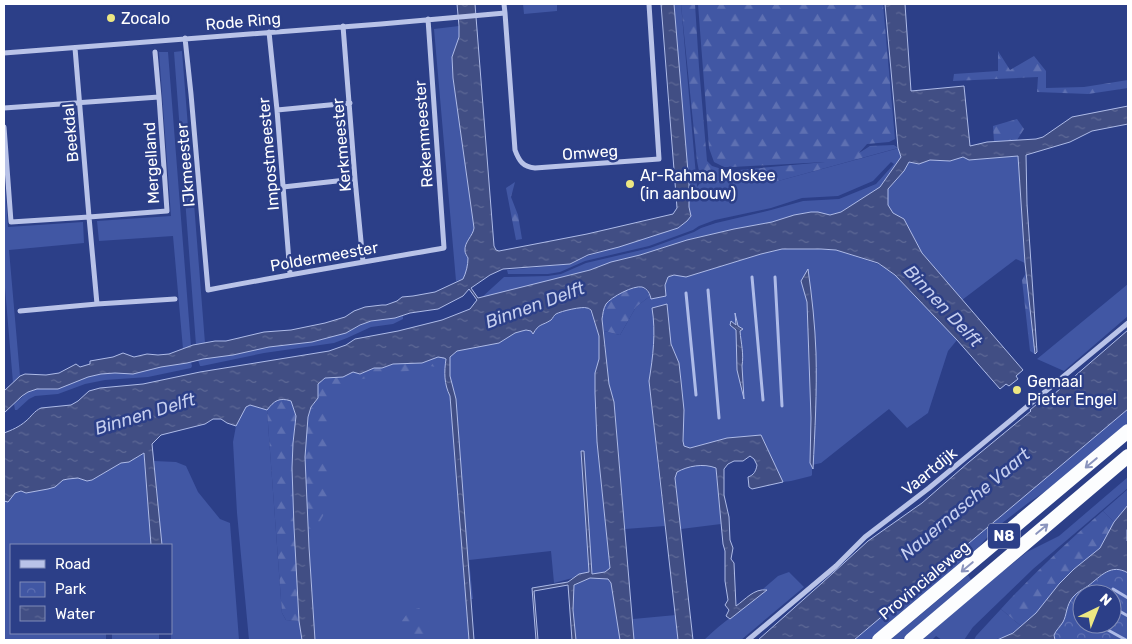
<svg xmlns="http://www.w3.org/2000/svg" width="1132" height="644" font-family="Rubik,sans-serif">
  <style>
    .green { fill: #4157a4 }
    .forest { fill: url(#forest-firs) }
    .park { fill: url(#park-crowns); fill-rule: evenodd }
    .water { fill: url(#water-ripples); stroke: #aebbe8 }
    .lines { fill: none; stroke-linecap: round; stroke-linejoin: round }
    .stream { stroke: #aebbe8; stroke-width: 3 }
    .minor { stroke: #b9c3e8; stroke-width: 5 }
    .trunk { stroke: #fcfdfe; stroke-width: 14 }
    .oneway { stroke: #8a94bd }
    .poi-dot { fill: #ede782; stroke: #2c3f88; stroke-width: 2 }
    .labels { text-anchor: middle; stroke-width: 5; stroke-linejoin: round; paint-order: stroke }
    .shield { fill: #2c3f88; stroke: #c0c5db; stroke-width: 1 }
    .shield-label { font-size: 15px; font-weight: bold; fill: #fff }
    .poi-label { font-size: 16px; fill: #fff; stroke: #2c3f88; text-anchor: start }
    .street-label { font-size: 16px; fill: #fff; stroke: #2c3f88 }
    .water-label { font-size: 18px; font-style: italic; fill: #c5ceef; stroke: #2c3f88 }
  </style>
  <defs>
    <pattern id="forest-firs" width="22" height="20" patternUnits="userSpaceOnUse" patternTransform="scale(1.25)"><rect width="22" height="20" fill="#4157a4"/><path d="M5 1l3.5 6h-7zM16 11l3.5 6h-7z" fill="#5e70b2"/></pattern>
    <pattern id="park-crowns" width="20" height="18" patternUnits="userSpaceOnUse" patternTransform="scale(1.25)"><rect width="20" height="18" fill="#4157a4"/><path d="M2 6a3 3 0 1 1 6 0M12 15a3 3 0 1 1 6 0" fill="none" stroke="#5e70b2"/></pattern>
    <pattern id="water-ripples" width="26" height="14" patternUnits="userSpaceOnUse" patternTransform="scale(1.25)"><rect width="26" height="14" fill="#414e84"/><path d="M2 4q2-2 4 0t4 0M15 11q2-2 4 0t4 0" fill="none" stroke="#5e6996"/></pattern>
  </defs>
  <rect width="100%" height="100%" fill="#2c3f88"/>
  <path class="green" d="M523 4H557V11L524 14Z
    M674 4H681L697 187 701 182 778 181 899 148 901 157 881 187 841 212 829 215 818 212H811L794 215 772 222 734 229 687 240 640 255 611 262 590 270 481 298 504 277 548 276 561 274 586 263 650 248 694 232 701 228 716 223 771 210 803 201 839 199 876 184 894 164 891 162 873 181 838 196 802 198 771 208 715 220 699 226 693 230 649 246 585 261 560 272 548 274H508L507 270 570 264 588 256 678 228 687 221 691 216 689 207V184Z
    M459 26V37L452 57 453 78 474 228C473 236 464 242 465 251 465 253 467 256 468 258 468 265 466 273 464 279L456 281 434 29Z
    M182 51 205 343 196 345 174 52Z
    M159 52H168L191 346 183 349 173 236 99 241 97 221 171 216Z
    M1018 156 1025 263 1016 259 962 300 922 253 904 219 893 213 888 205V189L904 171 909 162 919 164 930 160 950 161 963 157 969 160Z
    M4 171 8 227 83 222 84 243 9 250 20 376 13 383 4 276Z
    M782 249H821L836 250 878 264 895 275 957 340 948 351 928 413 907 428 889 409 821 463 812 465V475L811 476 791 481 783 482 761 435 727 438 690 448 684 446 683 441 679 363 671 344 667 305 652 308 654 331 653 360 649 381 661 496 665 526 625 529 614 402 609 384 604 331 620 335 636 307 650 296 651 299 665 285 668 277 674 275 686 277 761 254Z
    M1128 284V316L1064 371 1037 359Z
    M583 307 588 308 590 310 599 336V359L595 373V393L597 442 610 568 608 571 596 574 591 573 554 583 551 551 469 560 473 599H471L456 399 450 376V357L457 351 499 343 515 333 522 331 526 330 531 331 533 334C537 327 541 325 549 321 552 319 555 315 558 313 565 309 575 309 583 307Z
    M403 315V319L393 324 371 327 347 338 334 343 264 353 202 366H200L198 360 220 356 233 355 269 347 312 342 346 333 365 323 376 320 395 318Z
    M438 357 444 358 446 359C444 372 444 384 450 396L469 640H315L307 511 318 384 325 378 343 377 422 363Z
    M191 362 192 366 191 368 148 377 105 380 85 384 58 394 35 396 29 399 17 410H15L14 404 28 392 37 389H58L88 377 101 374 115 373 133 374 161 367Z
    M250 405 267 410 282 613 286 620 299 621 302 640H249L237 513 233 442 236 426 246 406Z
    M1128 409V423L1049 489 1028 503 997 527 974 552 870 640H854Z
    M145 453 151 545H11V633H106V640H4V501H8L15 493 21 491 26 493 48 489 55 487 62 480 68 479 78 478 92 480 121 463 129 462Z
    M154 461 176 462 186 466 198 492 220 519 230 523 239 640H171V545H162Z
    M696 465C703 466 709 466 716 468L721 524 681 529 675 478 677 472 685 467H691Z
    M1128 477V488L1033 569 973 627 964 640H942L936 636 932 640H922L978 591 1027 552 1059 536Z
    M1128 489V505L1114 522 1103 511Z
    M789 572 804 587 741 640H704C723 621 746 607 766 590L763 589 778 576Z
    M968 575 971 580 902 640H890Z
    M590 578 608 579 611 583 620 640H576L573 610 574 584Z
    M1001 609 1021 626C1004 641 995 640 974 640L976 636Z
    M676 615 678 640H634L633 619Z
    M112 633H159V640H112Z"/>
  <path class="forest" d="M681 4H695L699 67 707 161 712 166 728 171 825 162 732 167H724L714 162 709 148 698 4H883L895 139 889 142 867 144 859 153 870 146 894 145 898 148 778 181 701 182 697 161Z
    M998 51 1010 70 1034 56 1046 71V88L1084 87 1128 80V88L1088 94 1037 92 1038 77 953 81 954 74 998 71Z
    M1017 119 1024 129 1017 140 994 142 993 126Z
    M515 182 511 197 518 215 522 239 516 240 506 188Z
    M1026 273 1035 354 1030 351 1022 280Z
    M639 287C645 288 648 291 650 296L636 307 620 335 604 331C603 325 601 318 603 311 607 297 626 290 639 287Z
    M444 358 445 362 442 368 430 366 425 368 362 379 350 383 340 388 329 407V465L328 507 315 530 307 528 304 459 308 417 311 408 318 398V384L326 378 337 377 353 372 360 374 374 368H382L393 364 418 363 432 359Z
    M279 399 291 401 296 416 293 443 292 468 294 527 299 621 286 620 282 613 267 410 273 402Z
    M1103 511 1114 522 1100 548 1059 584 1036 613 1021 626 1001 609C1033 574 1067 542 1103 511Z
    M419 608 427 615 430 632 427 639V640H407L402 621 409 611Z"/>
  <path class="park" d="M1128 505V640H998L1013 633 1036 613 1055 592 1064 579 1087 557 1103 546ZM1082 594H1112V624H1082Z"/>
  <path class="water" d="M457 4H475L494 246 496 250 499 251 587 234 673 214 677 208 661 4H674L689 184V207L691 216 687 221 678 228 619 247 588 255 570 264 503 269 490 275 471 288 478 298 590 270 611 262 640 255 687 240 734 229 772 222 794 215 811 212H818L830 215 841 212 880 187 901 157 898 148 885 4H905L911 91 964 86 970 146 987 142 1036 139 1043 137 1072 117 1128 106V124L1092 131 1070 142 1026 155 1027 204 1037 352 1035 354 1025 263 1018 156 969 160 963 157 950 161 930 160 919 164 909 162 904 171 888 189V205L893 213 904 219 922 253 1023 370 1016 376 1018 379 1009 386 1006 384 1000 389 957 340 895 275 878 263 836 250 821 249H782L761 254 686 277 674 275 668 277 665 285 666 296 651 299C650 294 648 289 642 287 634 285 611 297 606 304 603 309 603 314 602 319L609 384 614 402 634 640H620L611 583 608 579 590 578 574 585 573 610 576 640H572L568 585 534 591 538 640H536L532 588 568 582 579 574 589 572 581 451H584L592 574 605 572 610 568 597 442 595 393V373L599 359V336L591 310C589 309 589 308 587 308 583 306 561 311 556 314 554 315 553 318 551 320 542 326 539 323 533 334L531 331 526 330 522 331 515 333 499 343 457 351 450 357V376L456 399 474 640H469L450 396C444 384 444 372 446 359L444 358 438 357 422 363 393 364 382 368H374L360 374 353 372 343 377 325 378 318 384V398L311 407 308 417 305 457 309 547 315 640H302L299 621 294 527 292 468 293 443 296 416 291 401C279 397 274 401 267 410L250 405 246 407 236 426 227 423 221 419H213L205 424 161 435 152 444 162 545H151L144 453 129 462 121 463 92 480 87 481 78 478 68 479 63 480 55 487 48 489 26 493 21 491 15 493 8 502 4 501V433C12 430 19 427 26 421 31 417 34 411 41 408L71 405 78 401 89 391 100 388 143 384 200 372 329 351 346 345 355 339 398 331 442 320 470 309 477 300 469 289 463 296 438 309 410 313 395 318 371 321 360 325 346 333 312 342 269 347 233 355 203 359 187 363 161 367 133 374 115 373 101 374 88 377 58 389H37L28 392 22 396 4 413V391L20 376 25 374 46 375 59 373 76 364 80 367 90 364V361L113 357 123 353 134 357 147 354 158 355 169 354 193 345 215 341H226L264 332 291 330 325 323 345 317 354 311 365 307 382 305H386L397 301 402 297 413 296 435 292 463 279C466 273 468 265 468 258 467 256 465 253 465 251 464 242 473 236 474 228L453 78 452 57 459 37V26Z
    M808 269C812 297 815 325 816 353 817 392 815 430 813 469L810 463 811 418 807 302 801 281Z
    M667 304 671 344 679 363 681 381 684 410 683 441 684 446 690 448 727 438 761 435 783 482 752 489 749 487 748 477C754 475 756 471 757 465L754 459 750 456 743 461H734L728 464 724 469V495L729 517 730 540 733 548 731 559 734 563 736 606C745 600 754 588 767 590L730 619 726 616 729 610 725 605 728 600 725 581V551L723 544 716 468C703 463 688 466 677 472L675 478 693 640H678L649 381C653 357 656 332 652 308Z
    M735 313 738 326 743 329 740 331C741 343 744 354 742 366L744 399 737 370 736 330 730 325 731 321 736 325Z
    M1128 330V409L854 640H758L822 583 868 541 922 503 969 462 1031 411 1030 410 1037 404 1038 405 1053 395Z
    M1128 505V528L1127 530V541L1128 542V573C1111 563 1101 576 1088 586 1082 590 1077 592 1073 597 1066 605 1067 615 1063 622 1060 627 1056 630 1054 635L1055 640H997L1013 633 1036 613 1059 584 1074 569 1100 548 1114 522Z"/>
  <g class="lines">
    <path class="stream" d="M752 277 763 400
      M775 277 782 406
      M708 290 719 418
      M686 293 696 395
      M1113 589 1128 598
      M1112 607 1128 616
      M1097 624 1126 640"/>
    <path class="minor" d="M505 13 515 150C519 161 523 167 535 168L659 159 649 4
      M343 26 355 179 363 262
      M269 32 277 110 290 274
      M185 38 191 94 208 290C286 275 365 262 444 248L428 19
      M155 52 159 97
      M4 53 381 24 505 13 504 4
      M4 108 159 97 167 211 89 217 75 48
      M277 110 350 103
      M4 127 11 222 89 217 97 304 175 299
      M283 187 355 179
      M20 311 97 304
      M748 640 836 566 865 537 929 488 1128 323"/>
    <path class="trunk" d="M879 640 1128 431
      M911 640 1128 456"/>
  </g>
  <defs><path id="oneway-shaft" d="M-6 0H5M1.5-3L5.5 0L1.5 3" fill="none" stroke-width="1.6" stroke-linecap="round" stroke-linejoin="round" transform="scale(1.25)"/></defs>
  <g class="oneway">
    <use href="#oneway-shaft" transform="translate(1091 463) rotate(140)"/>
    <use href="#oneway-shaft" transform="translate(1042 529) rotate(-40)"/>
    <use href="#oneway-shaft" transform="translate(967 567) rotate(140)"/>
  </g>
  <g class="poi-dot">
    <circle cx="111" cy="18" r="5"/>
    <circle cx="630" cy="184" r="5"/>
    <circle cx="1017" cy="390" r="5"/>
  </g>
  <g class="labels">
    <rect class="shield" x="988" y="523.5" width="32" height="25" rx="4"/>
    <g class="shield-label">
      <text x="1004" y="541">N8</text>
    </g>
    <g class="poi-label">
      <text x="121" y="24">Zocalo</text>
      <text x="640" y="181">Ar-Rahma Moskee<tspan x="640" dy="18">(in aanbouw)</tspan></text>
      <text x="1027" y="387">Gemaal<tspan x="1027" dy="18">Pieter Engel</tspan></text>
    </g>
    <g class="street-label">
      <text transform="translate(243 21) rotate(-5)" y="6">Rode Ring</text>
      <text transform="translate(70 133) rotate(-95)" y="6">Beekdal</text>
      <text transform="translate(423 134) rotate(-94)" y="6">Rekenmeester</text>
      <text transform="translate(341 145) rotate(-95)" y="6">Kerkmeester</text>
      <text transform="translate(590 152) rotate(-4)" y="6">Omweg</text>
      <text transform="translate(268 154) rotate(-95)" y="6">Impostmeester</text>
      <text transform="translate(151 163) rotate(-93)" y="6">Mergelland</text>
      <text transform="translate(185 165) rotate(-95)" y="6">IJkmeester</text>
      <text transform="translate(324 256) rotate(-10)" y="6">Poldermeester</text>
      <text transform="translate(929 471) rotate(-39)" y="6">Vaartdijk</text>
      <text transform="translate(924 580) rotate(-40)" y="6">Provincialeweg</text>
    </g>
    <g class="water-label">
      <text transform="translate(535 305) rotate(-20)" y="6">Binnen Delft</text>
      <text transform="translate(943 306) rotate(47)" y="6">Binnen Delft</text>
      <text transform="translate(145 414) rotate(-17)" y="6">Binnen Delft</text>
      <text transform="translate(965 504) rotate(-40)" y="6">Nauernasche Vaart</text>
    </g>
  </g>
  <rect width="1132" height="644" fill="none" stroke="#ffffff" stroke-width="10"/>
  <rect x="10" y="544" width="162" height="90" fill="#2c3f88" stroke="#808cb8"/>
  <rect x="20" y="560" width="25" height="8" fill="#b9c3e8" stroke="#808cb8"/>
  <text x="55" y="569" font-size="15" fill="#ffffff">Road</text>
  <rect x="20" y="582" width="25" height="15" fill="url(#park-crowns)" stroke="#808cb8"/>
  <text x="55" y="594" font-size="15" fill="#ffffff">Park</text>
  <rect x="20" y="606" width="25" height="15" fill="url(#water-ripples)" stroke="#808cb8"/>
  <text x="55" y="619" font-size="15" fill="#ffffff">Water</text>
  <g transform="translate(1097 609) rotate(43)"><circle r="24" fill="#2c3f88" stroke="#808cb8"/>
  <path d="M0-4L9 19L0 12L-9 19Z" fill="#ede782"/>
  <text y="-8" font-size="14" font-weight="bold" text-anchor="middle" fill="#ffffff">N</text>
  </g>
</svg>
